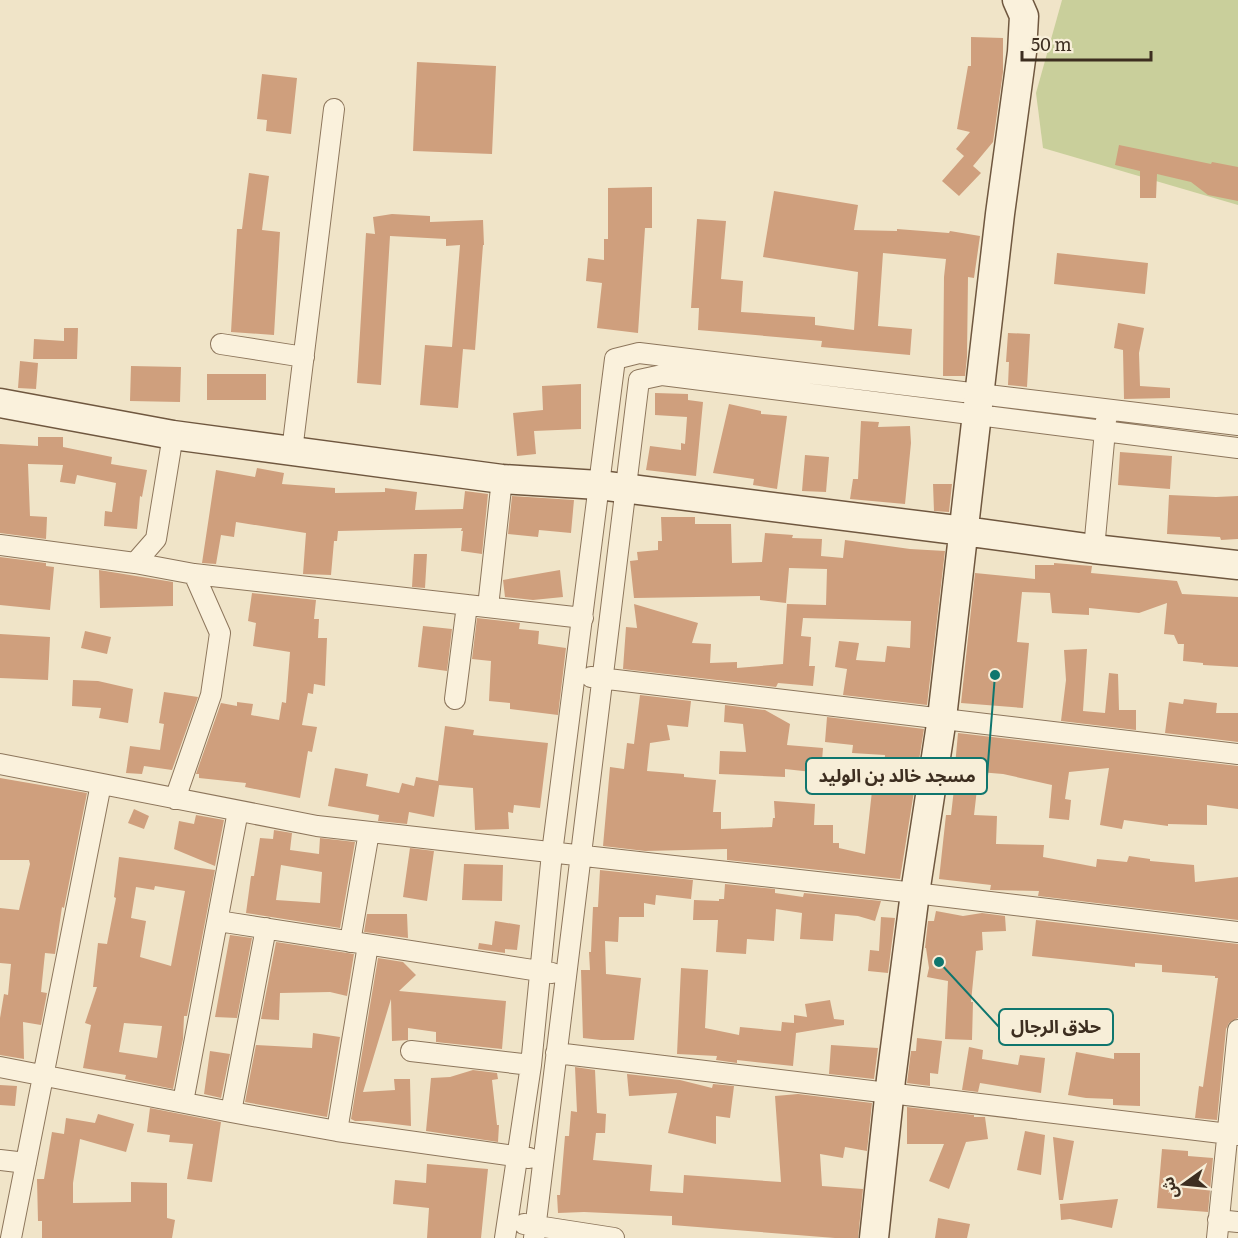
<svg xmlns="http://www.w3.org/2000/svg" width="1238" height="1238" font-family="Literata,'Noto Sans Arabic',serif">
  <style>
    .green { fill: #c9cf9b }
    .building { fill: #cf9f7d; fill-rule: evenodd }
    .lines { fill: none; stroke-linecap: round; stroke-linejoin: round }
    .street-casing { stroke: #8d765c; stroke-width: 22 }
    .secondary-casing { stroke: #6f573f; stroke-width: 31 }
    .street { stroke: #faf1dc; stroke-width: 20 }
    .secondary { stroke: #faf1dc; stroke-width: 28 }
    .leader { fill: none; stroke: #0f766e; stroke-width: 2 }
    .callout-dot { fill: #0f766e; stroke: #f7eed8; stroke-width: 2 }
    .callout { fill: #f7eed8; stroke: #0f766e; stroke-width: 2 }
    .callout-label { font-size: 18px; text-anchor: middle; font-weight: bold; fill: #3d2e20 }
  </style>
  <rect width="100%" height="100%" fill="#f0e4c8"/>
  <path class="green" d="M1062 0H1238V205L1043 148 1036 93Z"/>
  <path class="building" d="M971 37 1003 38V72L993 142 973 166 981 173 959 196 942 181 964 156 956 149 970 132 957 129 968 66H971Z
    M417 62 496 66 492 154 413 151Z
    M262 74 297 78 291 134 266 131 267 120 257 119Z
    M1119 145 1211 164 1212 162 1238 167V201L1208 195 1191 182 1157 174 1156 198H1140V171L1115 165Z
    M249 173 269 176 262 230 280 232 274 335 231 332 237 229H242Z
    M652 187V228H645L638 333 597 328 602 283 586 281 588 258 604 260V239H608V188Z
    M774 191 858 205 854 230 897 231V229L949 233 950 231 980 236 974 278 968 277 967 357 965 376H943L944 277 946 259 883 253 878 326 912 329 910 355 821 347 822 341 698 330 699 308H691L697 219 726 221 721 279 743 281 741 312 815 317V325L854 330 858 272 763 257Z
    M392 214 430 216V222L483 220 484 245H483L475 350 463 349 458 408 420 405 425 345 452 347 460 245 446 246V239L390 236 381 385 357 383 366 233 375 234 373 217Z
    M1057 253 1148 263 1145 294 1054 284Z
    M1118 323 1144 328 1139 353 1140 386 1170 388V398L1124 399 1123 350 1114 348Z
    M64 328H78L77 359H33L34 339 64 341Z
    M1008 333 1030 334 1027 387 1008 385 1009 362H1006Z
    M20 361 38 363 36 389 18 388Z
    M131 366 181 367 180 402 130 401Z
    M207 374H266V400H207Z
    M581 384V429L534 431 536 454 517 456 513 413 543 410 542 386Z
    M655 393 688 394V400L703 402 696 476 646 470 650 446 681 450V443L685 444 687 417 655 415Z
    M729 404 761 411V414L787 416 777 489 753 485 754 479 713 473Z
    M861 421 879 422 878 427 910 426 911 443 905 504 850 499 853 479H858Z
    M38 437H63V447L112 457 111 464 147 470 142 497 140 496 137 529 104 526 105 511 112 512 116 483 77 475 75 484 60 482 63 465 28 464 30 516 47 517 46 539 0 533V444L38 446Z
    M1120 452 1172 456 1170 489 1118 485Z
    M805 455 829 457 826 492 802 491Z
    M257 468 284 473 282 484 335 488V493L385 492V488L417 492 415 510 463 509 465 491 488 494 482 554 461 551 463 531H461L462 528 338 531 337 541H334L331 575 303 574 306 533 236 522 234 537 221 535 216 564 202 563 216 470 255 477Z
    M933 484H952L949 512 934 511Z
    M1169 495 1216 497 1238 496V539L1221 540 1220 537 1167 534Z
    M512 496 574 500 571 533 539 530 538 537 508 534Z
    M661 517H695V524H731L732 563 762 562 765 533 793 535 792 538 822 539 821 556 843 558 845 540 910 549 945 551 927 705 843 695 847 669 835 667 839 641 859 643 856 660 885 662 887 646 910 648 911 621 803 618 801 636 811 637 809 666H815L813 686 778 683 776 687 623 669 626 627 637 628 634 604 698 623 692 643 711 644 710 663 737 662V668L783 664 787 604 826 605 827 569 789 568 786 603 760 600V596L634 598 630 561 638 560 637 552 658 550V541H662Z
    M414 554H427L425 588 412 587Z
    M0 557 46 563V566L54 567 50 610 0 605Z
    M1054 563 1092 566 1091 573 1177 581 1182 594 1238 597V667L1203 665V663L1183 661 1184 644H1178L1174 635 1164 634 1167 603 1139 613 1089 608V615L1052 613 1050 593 1022 592 1017 642 1029 643 1023 708 961 703 975 573 1035 579V565H1054Z
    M99 570 173 582V606L100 608Z
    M560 570 563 597 533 600 505 597 503 580Z
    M252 593 316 600 314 619H319L318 638H327L325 686 314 684 313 694 308 693 302 725 317 727 312 752 308 751 300 798 245 787 246 783 199 778V774H196L221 703 237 706V702L253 704 251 715 279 720 282 702 286 703 290 652 253 646 256 623 248 621Z
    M477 618 520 623 519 629 539 631 538 644 566 648 558 715 510 709V703L489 701 491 661 472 659Z
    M423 626 452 629 447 671 418 667Z
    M85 631 111 637 107 654 81 648Z
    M0 634 50 637 48 680 0 678Z
    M1087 649 1083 711 1105 713 1109 673 1118 674 1119 710H1136V730L1061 721 1066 680 1064 650Z
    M73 680 98 681 133 689 128 723 99 718 101 708 72 706Z
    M164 692 198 697 172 770 144 766 142 774 126 773 130 746 160 750 164 724 159 723Z
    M640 695 691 701 688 727 667 725 670 740 650 743 647 771 684 774V777L716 780 713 812H721V829L772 827 773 818H775L774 801 815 804 814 825H833V843H839V848L865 854 872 791 883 792 885 755 852 753 853 745 825 742 827 717 924 729 900 879 727 860V849L645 851 603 846 610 767 624 769 627 743 634 744Z
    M1184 699 1217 703 1216 713H1238V742L1165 733 1169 702 1183 704Z
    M725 705 765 710 790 724 787 745 823 748 821 773 785 769V777L719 774 720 751 746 752 743 724 724 722Z
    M445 726 474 730 473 735 548 743 540 808 514 805 513 813 508 812 509 829 475 830 473 788 439 785 434 817 409 812 407 824 378 821 379 815 328 806 335 768 368 774 366 786 399 793 402 783 414 786 416 777 438 781Z
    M958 733 1238 766V809L1207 805V825L1168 824V826L1124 820 1122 829 1100 825 1109 768 1069 772 1065 799 1071 800 1069 820 1049 818 1052 785 1003 774 979 772 974 815 997 816 996 844 1044 845 1043 857 1096 867 1097 859 1127 862 1129 856 1150 859V861L1194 865 1195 882 1238 877V920L1038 896 1039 891 990 890 991 885 939 879 946 815H951L954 789 948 788 949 783 951 765 955 766Z
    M0 778 87 793 64 908 62 907 55 954 45 953 41 992 47 993 41 1025 23 1022 24 1059 0 1055V1018L4 994 8 995 11 964 0 963V908L19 910 30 864 29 860H0Z
    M134 809 149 816 144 829 128 823Z
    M196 815 224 820 215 866 174 849 179 821 194 824Z
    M274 830 292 833 290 850 319 854 320 838 355 842 340 928 246 913 251 876H254L260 838 273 839ZM281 865 322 872 320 903 276 900Z
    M410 848 434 851 427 901 403 897Z
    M119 857 215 870 187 1016H184L183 1039 173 1089 125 1079 126 1075 83 1068 91 1025 85 1023 97 987H93L98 943 107 944 116 898 114 897ZM155 886 185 891 171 966 140 957 146 921 131 918 136 887 154 890ZM124 1023 162 1026 157 1058 119 1052Z
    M464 864 503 865 502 901 462 900Z
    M600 870 693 880 691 899 656 895 655 905 644 903V917H619L618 942 605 941 606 974 641 978 634 1040H601L583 1038 581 970H590L589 952H591L593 907H598Z
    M725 884 775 889V893L803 897 804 893 881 901 875 921 858 916 835 914 833 941 800 939 802 913 776 909 774 941 747 939 746 954 716 952 718 920H693L694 900 719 901V899H724Z
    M936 911 963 916 982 913 1005 916 1006 931 982 932 983 950 976 951 971 1002H973L972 1040 945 1039 948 981 927 977 929 968 926 948H925L928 921H934Z
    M367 914H407L408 938 364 932Z
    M881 917 895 918 888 973 868 971 870 950 879 951Z
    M1036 920 1238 944V1018L1229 1023 1226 1029 1217 1120 1195 1118 1199 1086 1203 1087 1218 978H1215V976L1162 972V965L1135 963V967L1032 956Z
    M495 921 520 925 517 950 505 949V953L478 949 479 943 492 945Z
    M230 935 252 938 237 1018 215 1017Z
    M276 942 354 954 347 996 330 992 280 993 279 1020 261 1019Z
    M378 958 403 962 416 975 399 991 506 1001 502 1049 436 1042V1032L408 1028V1040L392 1041 391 999 363 1092 395 1090 394 1079H410L411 1126 369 1121H355L351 1119Z
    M681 968 708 970 705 1028 739 1035 740 1027 781 1031 782 1022 794 1023V1015L807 1017 805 1004 830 1000 834 1019 844 1020V1025L796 1033 793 1066 737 1060V1063L716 1060 717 1056 677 1054Z
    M313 1033 340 1037 327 1117 245 1102 256 1045 312 1048Z
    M917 1038 942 1041 938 1074 930 1073V1086L907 1083 911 1051H916Z
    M831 1045 878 1048 874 1079 829 1074Z
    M969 1047 983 1050 982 1059 1018 1065 1020 1055 1045 1058 1041 1093 980 1083 978 1092 962 1090Z
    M210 1051 230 1054 221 1098 204 1094Z
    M1076 1052 1114 1059V1053H1140V1106L1113 1105V1099L1086 1098 1068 1095Z
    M575 1067 595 1070 597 1113 606 1114 605 1133H596L593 1160 652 1165 650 1191 683 1193 684 1175 781 1182 775 1096 798 1094 872 1103 867 1151 845 1147 843 1158 820 1154 822 1186 863 1189 858 1238H835L672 1225V1216L584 1212 558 1213 557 1195H560L565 1136H569L571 1111 577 1112Z
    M473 1070 497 1073 498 1079 492 1080 497 1125H499L498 1142 426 1131 431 1078 450 1077Z
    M627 1074 680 1080 712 1088 713 1084 734 1086 730 1118 716 1116V1144L668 1133 677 1093 629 1096Z
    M0 1085 17 1086 15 1106 0 1105Z
    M907 1107 974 1115V1117H985L988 1139 966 1142 949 1189 929 1181 944 1144H907Z
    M150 1108 221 1122 212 1182 187 1179 193 1144 169 1142 170 1135 147 1132Z
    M98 1114 134 1124 126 1152 80 1139 73 1183V1203L131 1202V1182L167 1183V1218L175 1220 172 1238H42V1221H38L37 1179H44L52 1132 64 1134 66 1118 95 1123Z
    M1025 1131 1045 1135 1041 1175 1017 1170Z
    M1053 1137 1074 1141 1063 1200H1059Z
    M1162 1149 1188 1151V1156L1213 1158 1208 1212 1157 1208Z
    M427 1164 488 1169 481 1238H427L429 1208 393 1204 395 1180 426 1183Z
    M1118 1199 1112 1228 1070 1219 1061 1220 1060 1204Z
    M938 1218 970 1224 967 1238H935Z"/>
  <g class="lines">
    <g class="street-casing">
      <path id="street" d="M221 344 304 357
        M292 451 334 109
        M0 545 135 563 194 574 583 618
        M1094 549 1106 420
        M135 563 156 539 173 435
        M488 607 502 479
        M591 677 1238 754
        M455 699 467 605
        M0 764 317 826 915 893 1238 932
        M175 799 211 695 220 633 194 574
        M218 921 552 973
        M350 942 369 832
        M411 1051 531 1065
        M556 1053 1238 1135
        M0 1067 231 1112 337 1131 529 1158
        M183 1102 238 811
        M231 1112 266 928
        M337 1131 368 945
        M0 1160 26 1163
        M1218 1220 1238 1222
        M524 1224 614 1238
        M11 1238 101 784
        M505 1238 531 1065 552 853 615 359 639 353 1238 425
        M534 1238 639 380 662 375 1238 448
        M1217 1238 1238 1030"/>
    </g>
    <g class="secondary-casing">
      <path id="secondary" d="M0 403 173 435 502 479 599 485 964 531 1094 549 1238 565
        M874 1238 891 1079 915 893 942 718 1000 214 1022 52 1024 16 1017 0"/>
    </g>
    <use href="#street" class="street"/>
    <use href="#secondary" class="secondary"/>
  </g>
  <path class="leader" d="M995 675L987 776M939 962L999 1027"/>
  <g class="callout-dot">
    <circle cx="995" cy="675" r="6"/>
    <circle cx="939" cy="962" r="6"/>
  </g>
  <g class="callout">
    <rect x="806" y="758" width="181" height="36" rx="6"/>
    <rect x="999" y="1009" width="114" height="36" rx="6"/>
  </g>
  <g class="callout-label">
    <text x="897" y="782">مسجد خالد بن الوليد</text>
    <text x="1056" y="1033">حلاق الرجال</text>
  </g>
  <g transform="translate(1184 1184) rotate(255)" stroke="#f7eed8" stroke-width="4.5" paint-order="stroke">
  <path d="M0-4.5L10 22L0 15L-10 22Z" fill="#3d2e20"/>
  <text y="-9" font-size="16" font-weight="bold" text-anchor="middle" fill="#3d2e20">ش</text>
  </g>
  <path d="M1022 51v9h129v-9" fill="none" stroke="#3d2e20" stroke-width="3"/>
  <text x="1031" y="51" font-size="18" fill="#3d2e20" stroke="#f7eed8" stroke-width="4.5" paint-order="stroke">50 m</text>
</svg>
